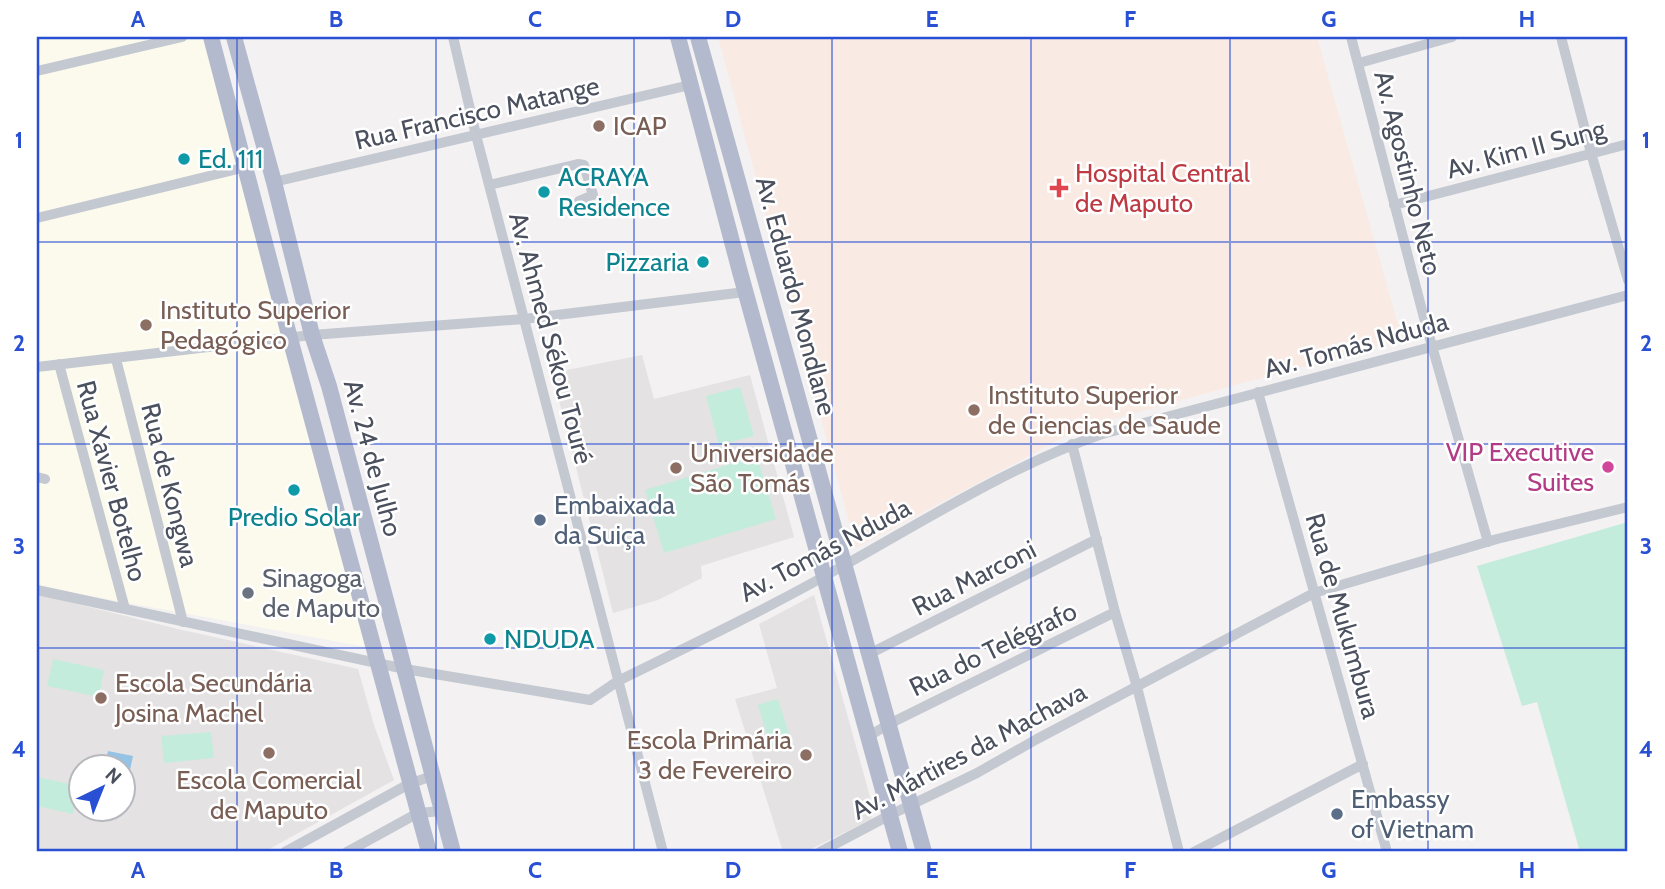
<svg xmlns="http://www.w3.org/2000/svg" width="1665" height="889" font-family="Cabin,sans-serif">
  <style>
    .commercial { fill: #fbfaed }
    .education { fill: #e4e2e2; fill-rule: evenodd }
    .medical { fill: #f9ebe4 }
    .green { fill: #c4ecdc }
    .water { fill: #95c3e5 }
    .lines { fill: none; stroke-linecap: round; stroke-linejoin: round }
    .minor { stroke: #c3c8d1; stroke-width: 10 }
    .primary { stroke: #b3bacd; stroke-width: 16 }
    .grid { fill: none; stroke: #294fd4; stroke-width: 2; stroke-opacity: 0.55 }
    .education-dot { fill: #8d6e63; stroke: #fff; stroke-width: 2.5 }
    .culture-dot { fill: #0f9aa8; stroke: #fff; stroke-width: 2.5 }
    .health-dot { fill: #e0444e; stroke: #fff; stroke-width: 2.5 }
    .hotel-dot { fill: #d1479c; stroke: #fff; stroke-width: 2.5 }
    .service-dot { fill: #5c6f8a; stroke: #fff; stroke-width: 2.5 }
    .worship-dot { fill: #6b7280; stroke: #fff; stroke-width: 2.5 }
    .labels { text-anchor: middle; stroke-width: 5; stroke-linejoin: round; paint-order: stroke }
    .street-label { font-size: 26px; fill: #4a505d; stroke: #fff }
    .education-label { font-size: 26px; fill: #785e54; stroke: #fff; text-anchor: start }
    .culture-label { font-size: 26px; fill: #0d838f; stroke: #fff; text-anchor: start }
    .health-label { font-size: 26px; fill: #be3a42; stroke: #fff; text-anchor: start }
    .hotel-label { font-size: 26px; fill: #b23c85; stroke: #fff; text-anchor: end }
    .service-label { font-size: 26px; fill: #4e5e75; stroke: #fff; text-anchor: start }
    .worship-label { font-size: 26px; fill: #5b616d; stroke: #fff; text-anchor: start }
    .neatline { fill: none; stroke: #294fd4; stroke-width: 2.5 }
    .grid-label { font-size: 23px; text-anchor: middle; font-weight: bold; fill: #294fd4 }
  </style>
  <rect width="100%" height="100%" fill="#f3f1f1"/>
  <path class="commercial" d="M37 37H210L366 647 37 586Z"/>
  <path class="education" d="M642 355 654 399 750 375 794 537 701 566 702 578 658 600 613 613 552 373Z
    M37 594 178 629 358 669 374 725 394 780 264 852H60L37 848ZM80 766H122V808H80Z
    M814 595 874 811 870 820 805 852H783L735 699 777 688 759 624Z"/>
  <path class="medical" d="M718 37H1317L1402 339 1081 428 856 548Z"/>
  <path class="green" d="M740 387 754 436 719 445 706 396Z
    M757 456 776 519 664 553 645 490Z
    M1628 522V852H1580L1537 702 1522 706 1477 566Z
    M53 659 104 670 99 697 47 686Z
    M778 699 791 740 770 746 758 705Z
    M211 732 214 758 164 763 161 736Z
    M37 777 79 786 73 814 37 806Z"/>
  <path class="water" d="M108 751 133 756 123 803 122 766H105Z"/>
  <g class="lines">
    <path class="minor" d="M453 37 476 135 663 852
      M1351 37 1424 318 1488 542
      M1561 37 1591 153 1628 280
      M1359 63 1452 37
      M37 71 182 37
      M274 182 690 85
      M489 185 578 164 584 165 593 195 579 201
      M1394 205 1628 144
      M37 218 246 167
      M116 359 183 622
      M59 364 125 609
      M37 367 312 335 524 319 745 292
      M1258 392 1387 852
      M1072 444 1115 612 1137 687 1179 852
      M37 477 45 479
      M37 590 405 669 590 700 618 681C693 644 769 608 841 567 924 521 1012 465 1102 434L1628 295
      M869 654 1097 539
      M869 736 889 724 1115 612
      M285 852 409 784 432 776
      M347 852 418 813 442 811
      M820 852 890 815 977 773 1037 739 1314 593 1497 539 1628 507
      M1194 852 1363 764"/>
    <path class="primary" d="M211 37 288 331 429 852
      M234 37 274 182 312 335 329 386 453 852
      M678 37 740 272 900 852
      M698 37 924 852"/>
  </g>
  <path class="grid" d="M237 37V852M436 37V852M634 37V852M832 37V852M1031 37V852M1230 37V852M1428 37V852M37 242H1628M37 444H1628M37 648H1628"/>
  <g class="education-dot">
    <circle cx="599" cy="126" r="7"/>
    <circle cx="146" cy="325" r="7"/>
    <circle cx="974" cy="410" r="7"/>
    <circle cx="676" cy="468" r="7"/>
    <circle cx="101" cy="698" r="7"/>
    <circle cx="269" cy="753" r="7"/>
    <circle cx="806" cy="755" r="7"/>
  </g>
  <g class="culture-dot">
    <circle cx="184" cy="159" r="7"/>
    <circle cx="544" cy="192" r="7"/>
    <circle cx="703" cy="262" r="7"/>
    <circle cx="294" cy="490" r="7"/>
    <circle cx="490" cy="639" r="7"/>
  </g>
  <path class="health-dot" d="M1055.5 177.5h7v7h7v7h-7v7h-7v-7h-7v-7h7z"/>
  <circle class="hotel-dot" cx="1608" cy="467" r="7"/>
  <g class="service-dot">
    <circle cx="540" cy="520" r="7"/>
    <circle cx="1337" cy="814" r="7"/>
  </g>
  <circle class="worship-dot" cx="248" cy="593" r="7"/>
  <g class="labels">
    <g class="street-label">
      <text transform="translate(477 113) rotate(-13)" y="9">Rua Francisco Matange</text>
      <text transform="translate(1526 149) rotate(-15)" y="9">Av. Kim II Sung</text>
      <text transform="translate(1408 173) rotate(76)" y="9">Av. Agostinho Neto</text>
      <text transform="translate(796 296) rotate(75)" y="9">Av. Eduardo Mondlane</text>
      <text transform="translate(551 338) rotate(75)" y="9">Av. Ahmed Sékou Touré</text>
      <text transform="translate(1356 345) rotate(-15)" y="9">Av. Tomás Nduda</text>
      <text transform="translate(373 458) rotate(75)" y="9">Av. 24 de Julho</text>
      <text transform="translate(112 481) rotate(75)" y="9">Rua Xavier Botelho</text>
      <text transform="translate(170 485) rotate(76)" y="9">Rua de Kongwa</text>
      <text transform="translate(825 550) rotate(-28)" y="9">Av. Tomás Nduda</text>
      <text transform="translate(974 578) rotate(-27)" y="9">Rua Marconi</text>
      <text transform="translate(1343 616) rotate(74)" y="9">Rua de Mukumbura</text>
      <text transform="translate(993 649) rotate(-26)" y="9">Rua do Telégrafo</text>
      <text transform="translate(969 751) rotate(-28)" y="9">Av. Mártires da Machava</text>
    </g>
    <g class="education-label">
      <text x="613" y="135">ICAP</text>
      <text x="160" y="319">Instituto Superior<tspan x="160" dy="30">Pedagógico</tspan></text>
      <text x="988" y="404">Instituto Superior<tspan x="988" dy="30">de Ciencias de Saude</tspan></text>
      <text x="690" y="462">Universidade<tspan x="690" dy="30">São Tomás</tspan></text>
      <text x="115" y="692">Escola Secundária<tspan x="115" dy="30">Josina Machel</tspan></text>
      <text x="792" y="749" text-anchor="end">Escola Primária<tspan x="792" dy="30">3 de Fevereiro</tspan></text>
      <text x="269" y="789" text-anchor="middle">Escola Comercial<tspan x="269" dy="30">de Maputo</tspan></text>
    </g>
    <g class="culture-label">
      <text x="198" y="168">Ed. 111</text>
      <text x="558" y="186">ACRAYA<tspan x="558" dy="30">Residence</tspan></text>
      <text x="689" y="271" text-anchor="end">Pizzaria</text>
      <text x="294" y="526" text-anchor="middle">Predio Solar</text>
      <text x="504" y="648">NDUDA</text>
    </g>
    <g class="health-label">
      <text x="1075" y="182">Hospital Central<tspan x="1075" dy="30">de Maputo</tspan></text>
    </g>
    <g class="hotel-label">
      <text x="1594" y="461">VIP Executive<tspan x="1594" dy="30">Suites</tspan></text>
    </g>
    <g class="service-label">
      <text x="554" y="514">Embaixada<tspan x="554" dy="30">da Suiça</tspan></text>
      <text x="1351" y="808">Embassy<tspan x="1351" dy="30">of Vietnam</tspan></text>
    </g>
    <g class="worship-label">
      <text x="262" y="587">Sinagoga<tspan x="262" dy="30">de Maputo</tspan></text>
    </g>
  </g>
  <rect width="1665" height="889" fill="none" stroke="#ffffff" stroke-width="77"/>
  <g transform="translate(102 788) rotate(43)"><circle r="33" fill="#ffffff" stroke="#b7b9be" stroke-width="2"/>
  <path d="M0-5L12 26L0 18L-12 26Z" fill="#294fd4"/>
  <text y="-10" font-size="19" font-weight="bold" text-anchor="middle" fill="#4a505d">N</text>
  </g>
  <rect x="38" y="38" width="1588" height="812" class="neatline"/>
  <g class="grid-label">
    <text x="138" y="27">A</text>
    <text x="336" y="27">B</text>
    <text x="535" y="27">C</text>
    <text x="733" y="27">D</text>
    <text x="932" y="27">E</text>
    <text x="1130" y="27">F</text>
    <text x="1329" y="27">G</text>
    <text x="1527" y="27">H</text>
    <text x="19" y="148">1</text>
    <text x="1646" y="148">1</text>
    <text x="19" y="351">2</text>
    <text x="1646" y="351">2</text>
    <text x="19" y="554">3</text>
    <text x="1646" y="554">3</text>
    <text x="19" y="757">4</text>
    <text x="1646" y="757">4</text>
    <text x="138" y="878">A</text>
    <text x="336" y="878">B</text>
    <text x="535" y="878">C</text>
    <text x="733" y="878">D</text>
    <text x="932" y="878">E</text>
    <text x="1130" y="878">F</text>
    <text x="1329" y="878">G</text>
    <text x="1527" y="878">H</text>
  </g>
</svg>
